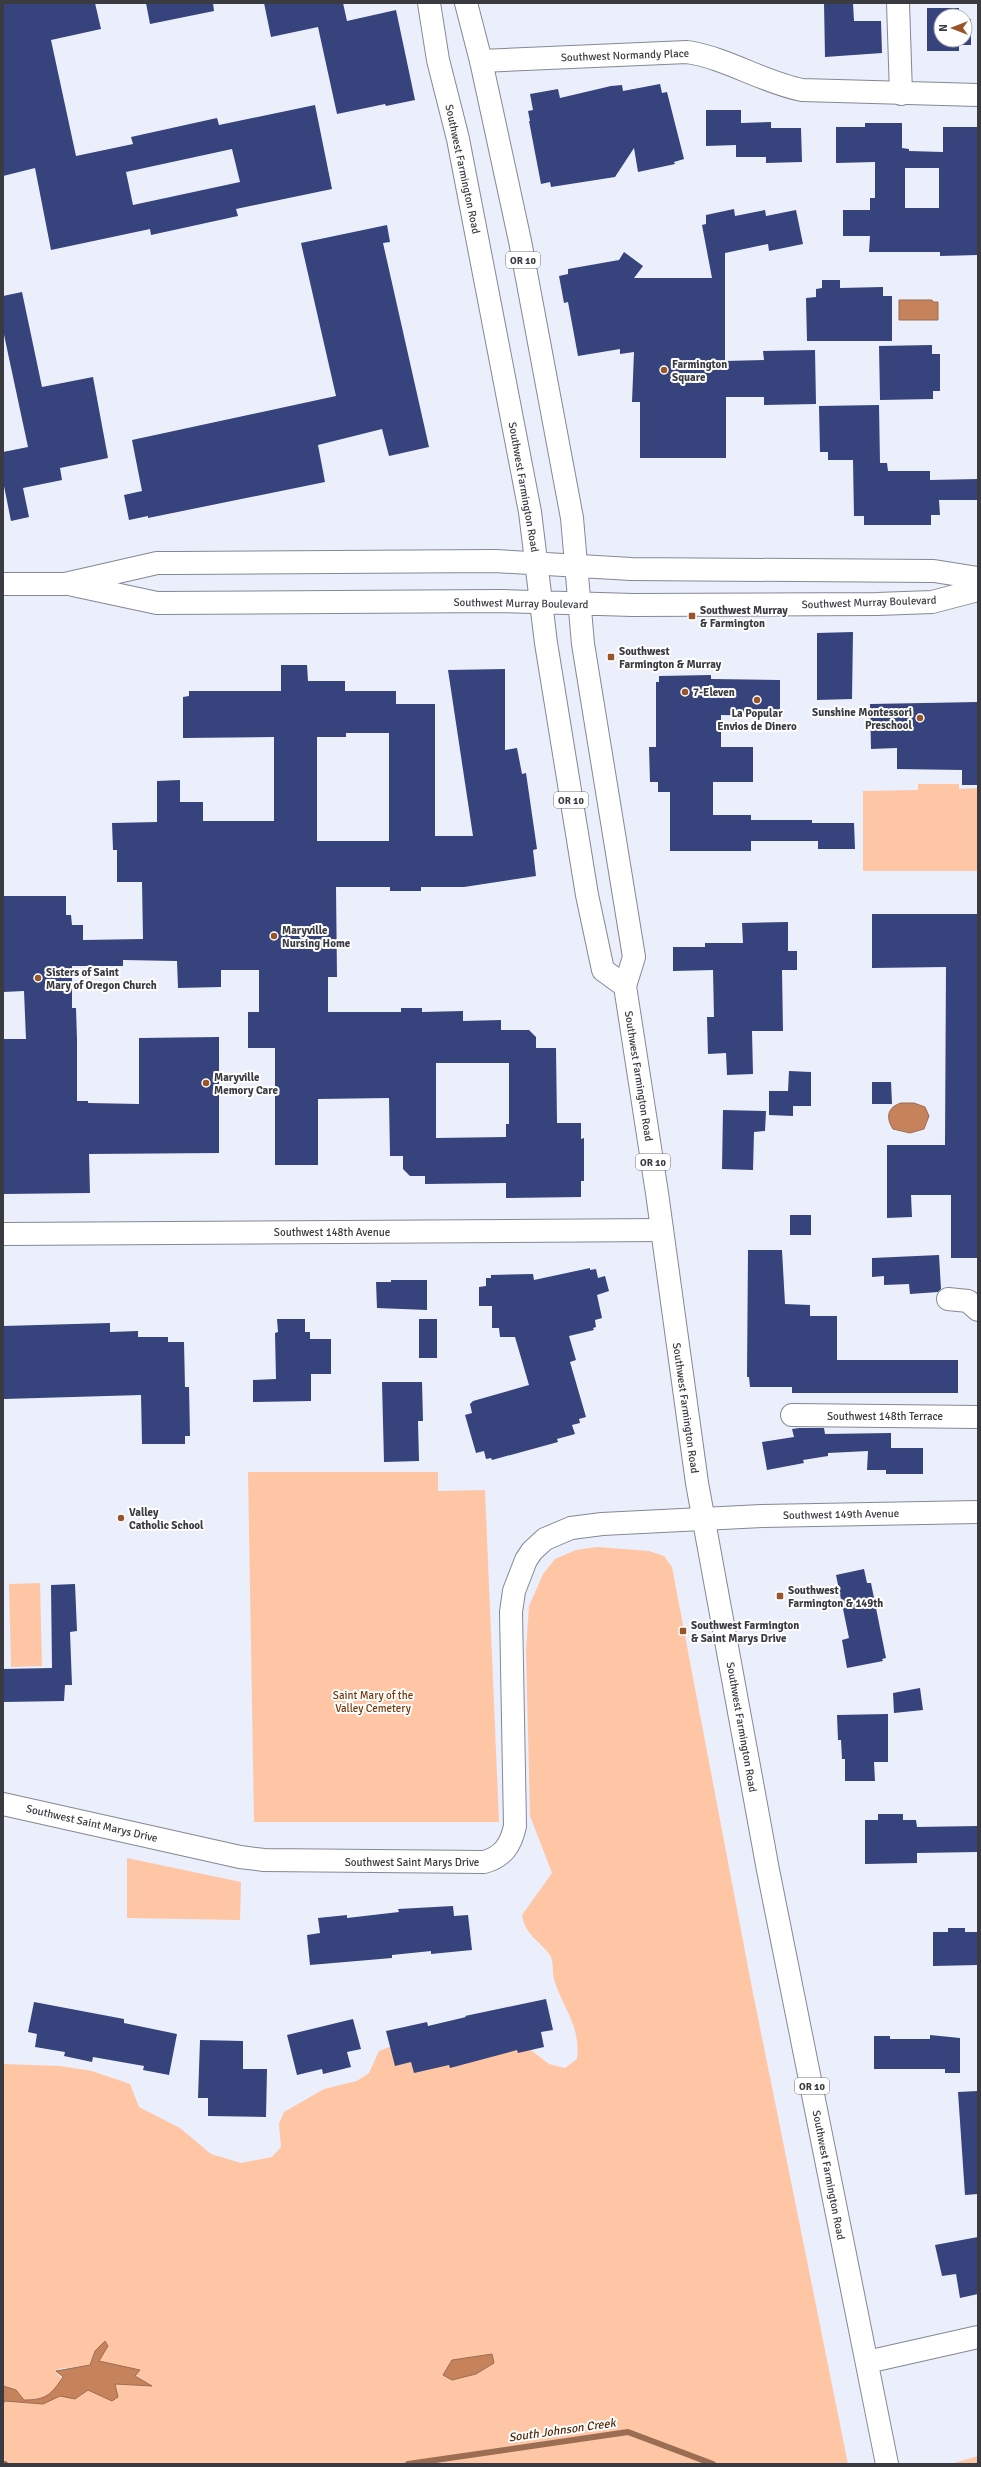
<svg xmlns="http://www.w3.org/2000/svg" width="981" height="2467" font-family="Signika,sans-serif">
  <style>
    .green { fill: #ffc6a6; fill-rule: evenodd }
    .water { fill: #c5825b; stroke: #9b6d53 }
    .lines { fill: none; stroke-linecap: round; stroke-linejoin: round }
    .stream { stroke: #9b6d53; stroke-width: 6 }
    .building { fill: #36437c; fill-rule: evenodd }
    .street-casing { stroke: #848893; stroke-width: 24 }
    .primary-casing { stroke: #848893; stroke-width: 24 }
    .street { stroke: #fff; stroke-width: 22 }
    .primary { stroke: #fff; stroke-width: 22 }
    .poi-dot { fill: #995428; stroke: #fff; stroke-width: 1.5 }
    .labels { text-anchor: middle; stroke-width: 4; stroke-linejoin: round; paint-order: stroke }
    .shield { fill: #fff; stroke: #747679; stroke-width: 1 }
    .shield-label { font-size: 10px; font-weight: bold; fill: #393b40 }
    .street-label { font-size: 11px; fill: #393b40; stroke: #fff }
    .poi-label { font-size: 11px; font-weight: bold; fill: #393b40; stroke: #fff; text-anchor: start }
    .park-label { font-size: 11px; fill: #763809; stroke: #fff }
    .water-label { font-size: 12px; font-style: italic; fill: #54290a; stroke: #fff }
  </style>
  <rect width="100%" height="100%" fill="#ebeffc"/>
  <path class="green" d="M918 784H959V789L978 788V871H863V791L918 790V796Z
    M248 1472H438V1491L485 1490 499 1822H254Z
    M597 1547 649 1551 664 1556 672 1567 751 1983 848 2464H3V2064L60 2066 92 2071 130 2084 139 2107 180 2128 211 2154 241 2163 272 2157 281 2147 279 2124 284 2112 324 2089 357 2081 369 2073 379 2051 394 2045 527 2047 549 2064 565 2068 577 2059C581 2025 562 2007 554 1979 552 1972 554 1961 550 1955 539 1940 525 1935 522 1915L552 1873 530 1816 526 1650 529 1606 543 1574 555 1559 576 1550ZM108 2346 99 2361 139 2370 135 2376 140 2379H62L56 2372 58 2369 90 2365 95 2351ZM492 2355 484 2368 476 2374 452 2360Z
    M40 1583 42 1666 11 1667 9 1584Z
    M127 1858 241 1882 240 1920 127 1918Z
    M978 2456V2464H951Z"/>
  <path class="water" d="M899 300H932L933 302H938V320H899Z
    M901 1103H914L925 1107 929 1116 924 1129 910 1133 893 1129C885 1117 888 1107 901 1103Z
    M105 2341 108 2346 99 2361 140 2370 135 2376 152 2386 115 2384 118 2397 112 2401 88 2390 75 2399 60 2396 43 2404 5 2401 3 2404V2386L16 2390 24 2400C46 2400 51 2395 63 2377L56 2371 90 2365 95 2351Z
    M492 2354 494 2363 476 2374 452 2380 443 2375 452 2360Z"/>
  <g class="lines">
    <path class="stream" d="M3 2464H5
      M408 2464 628 2432 713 2464"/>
  </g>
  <path class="building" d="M3 3H95L101 29 51 40 76 156 133 144 131 137 217 118 219 125 315 105 332 189 236 209 238 216 151 235 150 229 51 250 35 168 3 176ZM232 149 240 182 133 205 126 172Z
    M146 3H213L214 11 150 24Z
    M264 3H343L347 21 396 10 415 100 386 106 385 104 337 114 318 27 271 37Z
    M824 3H853L854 21H881L882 53 825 57Z
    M927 8H959V16H941V40H965V19H971V45H959V51H927Z
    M660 84 662 93 667 92 684 159 674 162 675 164 638 172 634 148 615 177 551 187 550 182 541 184 529 121H530L528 111 533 110 530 94 558 89 560 98 611 86 622 85 623 91Z
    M706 110H741V123L771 122V128H801L802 162 766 163V157H736V145L706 146Z
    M865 123H902V148L909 149V151L943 152V127H978V255L940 256V252H869L870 236H843V210H870V198H875V162L836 163V127H865ZM905 168H939V208H905Z
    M734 209 735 216 765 210 766 216 796 210 803 244 769 251 768 244 725 253V361L764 360 763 351 815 350 816 404 764 405V397H726V458H640V402H632L634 352 620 354V349L578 356 568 302 564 303 559 276 568 274V269L619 260 624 252 643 266 634 278H712L702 225 706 224V215Z
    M387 225 390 242 383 243 429 447 389 456 382 429 318 445 325 482 148 518V516L129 520 124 495 142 491 132 440 336 396 301 243Z
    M822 280H840V288L883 287V296H892V341H807L806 298 816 297V289L822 288Z
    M22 292 42 387 93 377 108 458 60 468 62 480 23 488 29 517 11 521 3 481V452L28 447 3 330V296Z
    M932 345V354H940V391H933V399L880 400 879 346Z
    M879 405 880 463H887L888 471H930V480L978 479V500H939L940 515H931V525H864V516H854L853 460H828V452H820L819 406Z
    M853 632 852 699 817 700V633Z
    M281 665H307L308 681H345V691H396V704H435V836H473L448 670 505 669V750L517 748 522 774 526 773 537 849 533 850 536 876 464 887H421V891H390V887H336L337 977H328V1012H401V1008H422V1012L463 1011V1021L501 1020V1030H529L536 1037V1048H556L557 1123H581V1139L584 1138V1181H581V1197L506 1198V1183L425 1184V1176H410L403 1169V1156H390L389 1098 318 1099V1165H275V1048H248V1012H259V970H221V987L178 988 177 961 123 960V966H72V1008H76L77 1039V1101H88V1103L139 1104V1038L219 1037V1153L89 1154 90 1193 3 1194V1039H26L24 991 3 992V896H66V915H71L72 925H83V940L143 939 142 882H117V850H113L112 823 157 822V781L180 780V802H203V821H274V737L183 738V697L189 696V691H281ZM346 733H389V841H317V737H346ZM436 1063H509V1124H506V1137L436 1138Z
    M711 675V679L780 680V716L721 715V747H753V782H713V815H751V820H812V823H854L855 849H818V841H751V851H670V792H658V782H650L649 747H656V682H659V676Z
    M978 702V785H962V770L897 769V748L871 749 870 704Z
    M872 914H978V1258H951V1195H911L912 1217 887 1218V1145H945L946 967 872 968Z
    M788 922V951H797V970H782L783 1031H752L753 1074 727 1075 726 1053 708 1054 707 1017H714L713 970 673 971V947H705V943H743L742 923Z
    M789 1071 811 1072V1106H793V1116L769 1115V1091H788Z
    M872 1082H891L892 1104H872Z
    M723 1110 766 1111 765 1131 754 1132 753 1170 722 1169Z
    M790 1215H811V1235H790Z
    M748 1250H782L785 1304 810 1305V1316H837V1360H958V1393H792V1387H750L749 1377H747Z
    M939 1255 941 1289 938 1292 910 1294 909 1284 884 1285V1276L872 1277V1258Z
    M590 1268V1270L596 1269 598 1278 605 1276 609 1291 597 1295 602 1318 595 1320 596 1327 593 1328 594 1330 569 1336 576 1360 570 1362 586 1417 579 1419 580 1423 572 1425 575 1434 557 1439 558 1442 492 1460 491 1458 486 1459 484 1451 476 1453 465 1415 472 1413 470 1404 473 1401 529 1385 515 1337H500L499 1328H492V1306H479V1287L486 1286V1278H491V1275L533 1274 534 1280Z
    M391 1280H427V1310L377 1308 376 1282H391Z
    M277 1319H305V1332H310V1339H331V1374H311V1401L253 1402V1380L276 1379 275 1333 278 1332Z
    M419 1319H437V1358H419Z
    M110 1323V1332L138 1331V1337H168V1342H184L185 1387H189L190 1436H185V1444H142L141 1395 4 1399 3 1326Z
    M382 1382H422L423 1421H418L419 1461 384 1462Z
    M799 1428H824L825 1434 891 1433V1448H923V1474H886V1470H867L868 1451 828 1453V1456L803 1460 804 1463 767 1470 762 1442 794 1437 792 1429Z
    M864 1569 867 1583H871L886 1658 882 1659 883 1661 847 1668 842 1640 849 1638 836 1575Z
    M75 1584 77 1631 70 1632 72 1685H65L64 1701 3 1702V1669L52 1668 51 1585Z
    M920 1688 923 1710 894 1713 893 1693Z
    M888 1714V1762H874L875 1781H845V1759H842L841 1740H838L837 1715Z
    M878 1814H903V1820H916L917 1827 978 1826V1852L917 1853V1863L865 1864V1820H878Z
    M453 1906 454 1916 468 1915 472 1950 431 1954V1951L392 1955V1958L310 1965 307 1935 320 1933 318 1918 347 1915V1918L399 1912 398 1909Z
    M948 1928H965V1932H978V1965L933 1966V1932H948Z
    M546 1999 553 2030 541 2032 544 2047 518 2053 517 2050 450 2068 449 2065 414 2073 411 2062 395 2066 386 2031 427 2022 428 2026 466 2017 465 2016Z
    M34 2002 124 2019V2023L177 2034 169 2075 143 2070 144 2066 93 2057 92 2062 64 2056 65 2052 35 2047 37 2034 28 2032Z
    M353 2019 361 2049 347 2052 351 2067 323 2074 322 2069 297 2075 287 2035Z
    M930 2035 960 2038V2073H945V2069H874V2036H890V2039H930Z
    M200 2040 243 2041V2069H267L266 2117 208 2116V2098H198Z
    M978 2091V2194L965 2195 958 2092Z
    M978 2237V2294L960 2298 956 2274 942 2276 935 2245Z"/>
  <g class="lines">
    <g class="street-casing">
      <path id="street" d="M898 3 901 94
        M481 61 687 52C727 58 762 82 802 90L978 95
        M3 1234 662 1230
        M948 1299 968 1301 978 1310
        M792 1415 978 1417
        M3 1804 240 1857 264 1860 484 1862C503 1857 511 1845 515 1826L511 1612 514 1591 526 1560 532 1551 545 1539 571 1528 602 1524 762 1516 978 1512
        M867 2362 978 2337"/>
    </g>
    <g class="primary-casing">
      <path id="primary" d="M429 3 438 60 458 139 530 512 546 643 587 895 603 970 625 986
        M466 3 481 61 520 241 572 518 583 644 634 957 625 986 657 1193 697 1483 768 1870 887 2464
        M3 584H65L157 563H176L495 561 631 569 934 571 978 578
        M73 585 157 603 501 601 633 605 877 604 932 602 978 590"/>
    </g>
    <use href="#street" class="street"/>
    <use href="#primary" class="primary"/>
  </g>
  <g class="poi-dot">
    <circle cx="664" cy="370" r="4"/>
    <rect x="688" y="612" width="8" height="8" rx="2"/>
    <rect x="607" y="653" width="8" height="8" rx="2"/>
    <circle cx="685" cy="692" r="4"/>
    <circle cx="757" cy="700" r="4"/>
    <circle cx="920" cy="718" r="4"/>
    <circle cx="274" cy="936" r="4"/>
    <circle cx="38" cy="978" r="4"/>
    <circle cx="206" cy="1083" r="4"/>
    <circle cx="121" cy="1518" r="4"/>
    <rect x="776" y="1592" width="8" height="8" rx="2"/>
    <rect x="679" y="1627" width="8" height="8" rx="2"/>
  </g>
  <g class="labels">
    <g class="shield">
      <rect x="506" y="252" width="34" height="16" rx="3"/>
      <rect x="554" y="792" width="34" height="16" rx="3"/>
      <rect x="636" y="1154" width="34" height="16" rx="3"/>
      <rect x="795" y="2078" width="34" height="16" rx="3"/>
    </g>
    <g class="shield-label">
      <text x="523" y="264">OR 10</text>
      <text x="571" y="804">OR 10</text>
      <text x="653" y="1166">OR 10</text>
      <text x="812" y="2090">OR 10</text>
    </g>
    <g class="street-label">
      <text transform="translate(625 55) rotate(-2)" y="4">Southwest Normandy Place</text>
      <text transform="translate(463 169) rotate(78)" y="4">Southwest Farmington Road</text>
      <text transform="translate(524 487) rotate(80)" y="4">Southwest Farmington Road</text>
      <text transform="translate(869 602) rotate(-2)" y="4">Southwest Murray Boulevard</text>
      <text transform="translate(521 603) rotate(1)" y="4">Southwest Murray Boulevard</text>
      <text transform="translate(639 1076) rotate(81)" y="4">Southwest Farmington Road</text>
      <text x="332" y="1236">Southwest 148th Avenue</text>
      <text transform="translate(686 1408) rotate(82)" y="4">Southwest Farmington Road</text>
      <text x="885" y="1420">Southwest 148th Terrace</text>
      <text transform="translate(841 1514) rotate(-1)" y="4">Southwest 149th Avenue</text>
      <text transform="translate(742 1727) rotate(80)" y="4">Southwest Farmington Road</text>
      <text transform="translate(92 1823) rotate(13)" y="4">Southwest Saint Marys Drive</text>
      <text x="412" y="1866">Southwest Saint Marys Drive</text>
      <text transform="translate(829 2175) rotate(79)" y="4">Southwest Farmington Road</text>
    </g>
    <g class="poi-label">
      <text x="672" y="368">Farmington<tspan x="672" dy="13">Square</tspan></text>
      <text x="700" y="614">Southwest Murray<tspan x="700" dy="13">&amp; Farmington</tspan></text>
      <text x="619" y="655">Southwest<tspan x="619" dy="13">Farmington &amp; Murray</tspan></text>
      <text x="693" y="696">7-Eleven</text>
      <text x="912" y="716" text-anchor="end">Sunshine Montessori<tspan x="912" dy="13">Preschool</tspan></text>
      <text x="757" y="717" text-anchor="middle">La Popular<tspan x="757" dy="13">Envios de Dinero</tspan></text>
      <text x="282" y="934">Maryville<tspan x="282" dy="13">Nursing Home</tspan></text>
      <text x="46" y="976">Sisters of Saint<tspan x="46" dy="13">Mary of Oregon Church</tspan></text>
      <text x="214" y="1081">Maryville<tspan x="214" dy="13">Memory Care</tspan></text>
      <text x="129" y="1516">Valley<tspan x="129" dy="13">Catholic School</tspan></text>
      <text x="788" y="1594">Southwest<tspan x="788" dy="13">Farmington &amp; 149th</tspan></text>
      <text x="691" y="1629">Southwest Farmington<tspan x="691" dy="13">&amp; Saint Marys Drive</tspan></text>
    </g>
    <g class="park-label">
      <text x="373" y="1699">Saint Mary of the<tspan x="373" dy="13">Valley Cemetery</tspan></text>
    </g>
    <g class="water-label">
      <text transform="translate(562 2430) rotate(-8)" y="4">South Johnson Creek</text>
    </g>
  </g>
  <rect width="981" height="2467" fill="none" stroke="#393b40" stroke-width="8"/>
  <g transform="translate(953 28) rotate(270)"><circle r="19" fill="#ffffff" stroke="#b0b1b3"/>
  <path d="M0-3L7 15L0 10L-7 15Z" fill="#995428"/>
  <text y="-6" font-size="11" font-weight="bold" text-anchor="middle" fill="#393b40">N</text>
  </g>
</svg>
